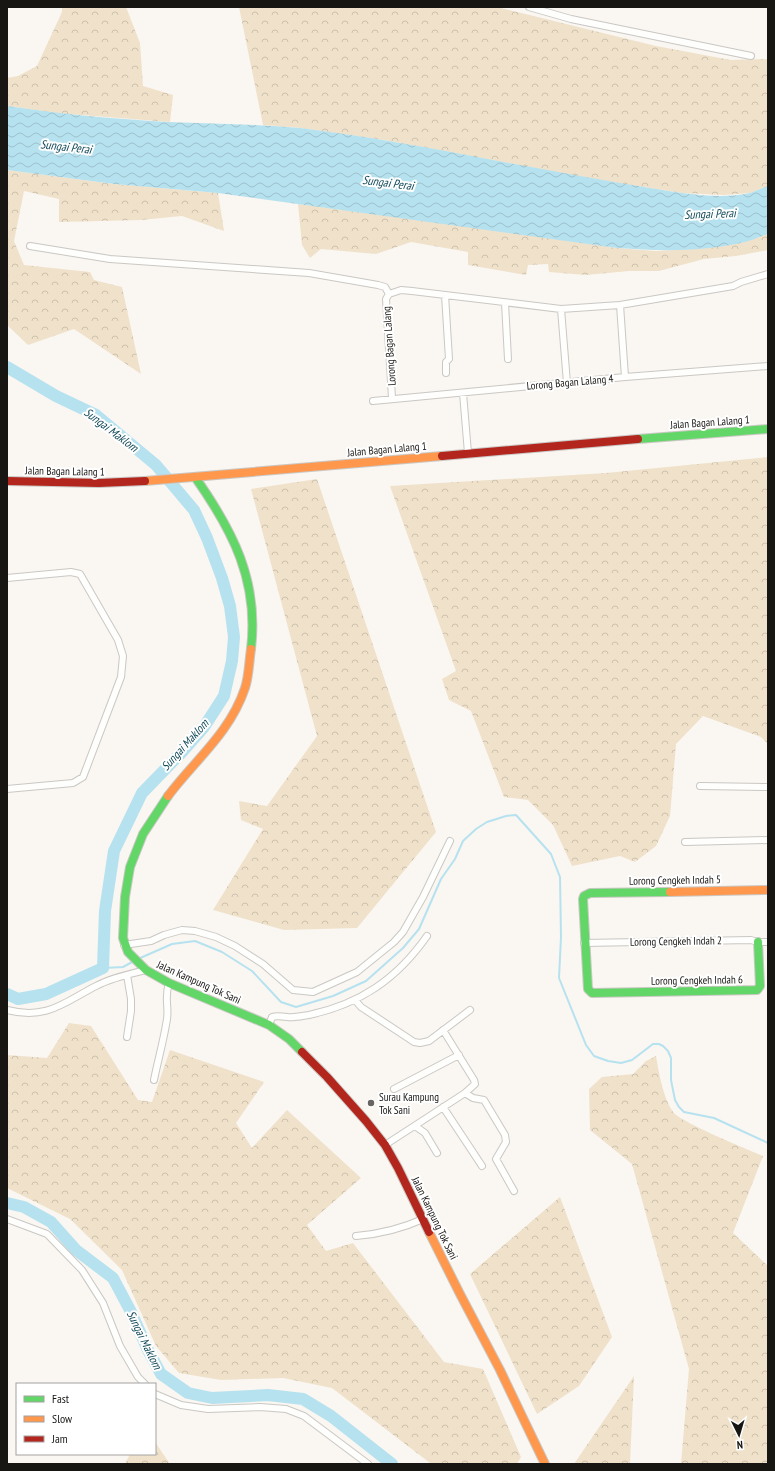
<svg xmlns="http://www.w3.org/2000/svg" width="775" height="1471" font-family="'PT Sans Narrow',sans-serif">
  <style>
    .forest { fill: url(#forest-crowns) }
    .water { fill: url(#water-waves) }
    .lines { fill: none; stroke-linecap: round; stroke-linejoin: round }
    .stream { stroke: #b6e2ef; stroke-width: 2 }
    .river { stroke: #b6e2ef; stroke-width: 12 }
    .street-casing { stroke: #cac8c4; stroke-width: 8 }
    .fast-casing { stroke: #cac8c4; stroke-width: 10 }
    .slow-casing { stroke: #cac8c4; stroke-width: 10 }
    .jam-casing { stroke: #cac8c4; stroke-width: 10 }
    .street { stroke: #fefefd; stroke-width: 6 }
    .fast { stroke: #63d668; stroke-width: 8 }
    .slow { stroke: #ff974d; stroke-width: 8 }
    .jam { stroke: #b3261e; stroke-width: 8 }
    .poi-dot { fill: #676461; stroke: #fff; stroke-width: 1.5 }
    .labels { text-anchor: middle; stroke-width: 4; stroke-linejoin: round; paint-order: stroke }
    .street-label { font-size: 11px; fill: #181613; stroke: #fff }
    .poi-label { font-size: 11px; fill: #181613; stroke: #fff; text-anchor: start }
    .water-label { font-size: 12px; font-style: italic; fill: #124a59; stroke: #fff }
  </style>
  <defs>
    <pattern id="forest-crowns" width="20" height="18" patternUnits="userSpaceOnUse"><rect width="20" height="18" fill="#f0e2ca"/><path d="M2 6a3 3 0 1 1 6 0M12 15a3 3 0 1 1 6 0" fill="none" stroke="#cdc1ad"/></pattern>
    <pattern id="water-waves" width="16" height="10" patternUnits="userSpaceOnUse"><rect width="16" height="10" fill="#b6e2ef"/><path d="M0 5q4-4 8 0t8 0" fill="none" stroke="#9cc1cc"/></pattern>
  </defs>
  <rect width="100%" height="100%" fill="#faf6f2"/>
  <path class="forest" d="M62 7H126L140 43 143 86 173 95 170 122 55 113 7 106V78L18 76 37 66 62 12Z
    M239 7H497L656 46 731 60 768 59V186L750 193 724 195 682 193 604 181 384 140 300 128 263 125Z
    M7 170 114 184 218 193 224 231 182 216 141 220 59 222V199L24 191 14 241 24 265 90 272 94 280 122 287 141 374 74 329 28 345 7 325Z
    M298 204 474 227 617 248 656 251 708 248 741 243 768 234V250L736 256 704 259 659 271H629L586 275 549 272 548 264 528 265 526 275 468 265V252L411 242 376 254 321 249 310 258 302 245Z
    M768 457V744L761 737 703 716 676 744 670 816 656 846 635 862 620 856 572 866 553 825 528 800 504 797 471 711 449 700 442 679 456 671 390 486 606 473Z
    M317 479 436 832 357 928 284 930 213 910 263 829 241 820 239 801 267 806 317 736 251 489Z
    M69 1023 91 1026 138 1100 152 1102 170 1050 264 1082 236 1123 252 1148 287 1110 361 1178 307 1225 326 1251 353 1243 444 1362 483 1369 521 1457 517 1464 430 1463 332 1388 283 1378 221 1380 179 1373 156 1346 122 1270 70 1219 7 1188V1055L47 1058Z
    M656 1056C659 1073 663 1098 673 1112 680 1122 747 1149 763 1156L733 1233 768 1266V1464H681L689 1369 632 1164 590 1130 589 1089 602 1077 633 1074 646 1061Z
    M560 1197 612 1337 579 1386 537 1414 470 1274Z
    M634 1376 630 1464H574Z
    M155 1442 170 1464H125L130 1454H155Z"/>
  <path class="water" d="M7 106C61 114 114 119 168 122 212 124 256 124 300 128 366 136 432 148 498 161 549 170 599 180 650 188 681 193 719 200 750 193 756 191 762 188 768 186V234C759 237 750 241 741 243 701 252 658 251 617 248L218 193 114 184 7 170Z"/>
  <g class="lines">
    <path class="stream" d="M138 959 172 944 195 941 222 952 252 971 281 1002 296 1007 333 996 366 981 403 948 419 929 441 879 455 859 463 841 476 829 487 822 506 816 516 815 551 854 560 877 561 937 559 978 586 1045 594 1056 608 1061 621 1063 632 1060 653 1044H659L663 1046 668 1051 671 1058V1080L675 1100 679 1107 684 1112 714 1118 768 1143
      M103 968 123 967 134 961"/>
    <path class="river" d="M7 367 56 396 96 415 156 465 194 510 207 538 222 578 230 606 234 637 232 661 224 696 204 727 182 752 142 793 114 851 105 911 103 968 46 994 18 999 7 994
      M7 1203 24 1207 51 1222 76 1250 113 1278 130 1310 148 1350 161 1374 188 1393 212 1398 268 1395 303 1399 331 1416 392 1464"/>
    <g class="street-casing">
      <path id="street" d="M529 7 571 19 751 56
        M30 246 110 259 309 273 378 285 385 287 389 294
        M389 294 401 290 412 291 561 309 620 305 733 286 741 282 768 274
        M389 294 386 299 392 398
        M445 295 449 359 446 362V373
        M505 303 508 359
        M620 305 625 377
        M561 309 567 383
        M463 393 468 453
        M373 401 625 377 768 366
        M7 578 71 572 80 574 118 640 123 656 121 677 83 777 73 783 7 789
        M700 786 768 787
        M685 842 768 840
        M584 943 751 940 758 942H768
        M124 945 151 941 164 935 182 930 195 931 216 937 235 946 263 964 293 990 313 992 357 972 394 942 403 932 423 897 450 841
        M127 975 131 999V1011L127 1037
        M355 1000 361 1007 414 1042 420 1043 429 1041 470 1010
        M7 1010C47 1020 63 1003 96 986 111 978 129 974 146 970
        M269 1025 272 1017C278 1015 282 1017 287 1017 294 1018 302 1016 309 1015 360 1004 397 979 427 936
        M154 1080C158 1060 164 1039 167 1019 169 1005 164 998 169 983
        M394 1089 459 1055
        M465 1093 473 1098 484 1100 505 1135 506 1142 496 1159 514 1191
        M443 1107 482 1166
        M415 1126 425 1133 437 1153
        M385 1145 465 1093 475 1084 474 1080 443 1030
        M7 1219 47 1234 82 1270 103 1303 120 1346 138 1377 145 1384
        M356 1236C380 1234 401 1229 423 1219
        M155 1394 181 1405 208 1409 260 1407 286 1409 304 1416 368 1464"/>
    </g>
    <g class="fast-casing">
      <path id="fast" d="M638 439 768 429
        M195 477C233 531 259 581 251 649
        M168 796 143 834 130 867 125 897 123 938 128 952 146 970 169 983 269 1025 289 1039 302 1052
        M670 892 590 893 584 896 583 899 588 989 592 993 757 990 760 986 758 942"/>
    </g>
    <g class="slow-casing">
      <path id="slow" d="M145 481 442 456
        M168 796C195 760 230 733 245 688 249 676 249 662 251 649
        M670 892 768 890
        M429 1232 460 1294 500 1370 545 1464"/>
    </g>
    <g class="jam-casing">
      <path id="jam" d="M442 456 638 439
        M7 481 99 483 145 481
        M302 1052 327 1077 366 1121 385 1145 398 1168 429 1232"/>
    </g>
    <use href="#street" class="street"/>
    <use href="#fast" class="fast"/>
    <use href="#slow" class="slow"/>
    <use href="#jam" class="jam"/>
  </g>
  <circle class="poi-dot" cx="371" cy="1103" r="4"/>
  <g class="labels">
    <g class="street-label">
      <text transform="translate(389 346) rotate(-94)" y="4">Lorong Bagan Lalang</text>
      <text transform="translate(570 382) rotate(-5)" y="4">Lorong Bagan Lalang 4</text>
      <text transform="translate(710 422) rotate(-4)" y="4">Jalan Bagan Lalang 1</text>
      <text transform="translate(387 449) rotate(-5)" y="4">Jalan Bagan Lalang 1</text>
      <text transform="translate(65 471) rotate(1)" y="4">Jalan Bagan Lalang 1</text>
      <text transform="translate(675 880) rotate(-1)" y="4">Lorong Cengkeh Indah 5</text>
      <text transform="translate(676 941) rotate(-1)" y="4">Lorong Cengkeh Indah 2</text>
      <text transform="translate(697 980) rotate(-1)" y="4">Lorong Cengkeh Indah 6</text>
      <text transform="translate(199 982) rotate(24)" y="4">Jalan Kampung Tok Sani</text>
      <text transform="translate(435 1218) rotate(64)" y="4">Jalan Kampung Tok Sani</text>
    </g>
    <g class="poi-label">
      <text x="379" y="1101">Surau Kampung<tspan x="379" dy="13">Tok Sani</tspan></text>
    </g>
    <g class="water-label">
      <text transform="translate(66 147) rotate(6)" y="4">Sungai Perai</text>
      <text transform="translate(388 183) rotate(7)" y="4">Sungai Perai</text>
      <text transform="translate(710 214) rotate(-2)" y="4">Sungai Perai</text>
      <text transform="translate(111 430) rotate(37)" y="4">Sungai Maklom</text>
      <text transform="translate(185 745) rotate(-48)" y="4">Sungai Maklom</text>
      <text transform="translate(144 1340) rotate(64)" y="4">Sungai Maklom</text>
    </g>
  </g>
  <rect width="775" height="1471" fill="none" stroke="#181613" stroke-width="16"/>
  <rect x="16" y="1383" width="140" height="72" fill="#ffffff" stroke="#a3a2a1"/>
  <rect x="24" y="1396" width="20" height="6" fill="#63d668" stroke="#a3a2a1"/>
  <text x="52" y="1403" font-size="12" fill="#181613">Fast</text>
  <rect x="24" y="1416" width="20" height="6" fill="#ff974d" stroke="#a3a2a1"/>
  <text x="52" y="1423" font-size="12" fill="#181613">Slow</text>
  <rect x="24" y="1436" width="20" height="6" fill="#b3261e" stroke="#a3a2a1"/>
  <text x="52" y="1443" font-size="12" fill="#181613">Jam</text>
  <g transform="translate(739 1435) rotate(175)" stroke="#ffffff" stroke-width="3" paint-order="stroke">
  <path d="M0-3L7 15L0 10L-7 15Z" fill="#181613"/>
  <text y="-6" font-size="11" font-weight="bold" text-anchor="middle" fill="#181613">N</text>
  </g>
</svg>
